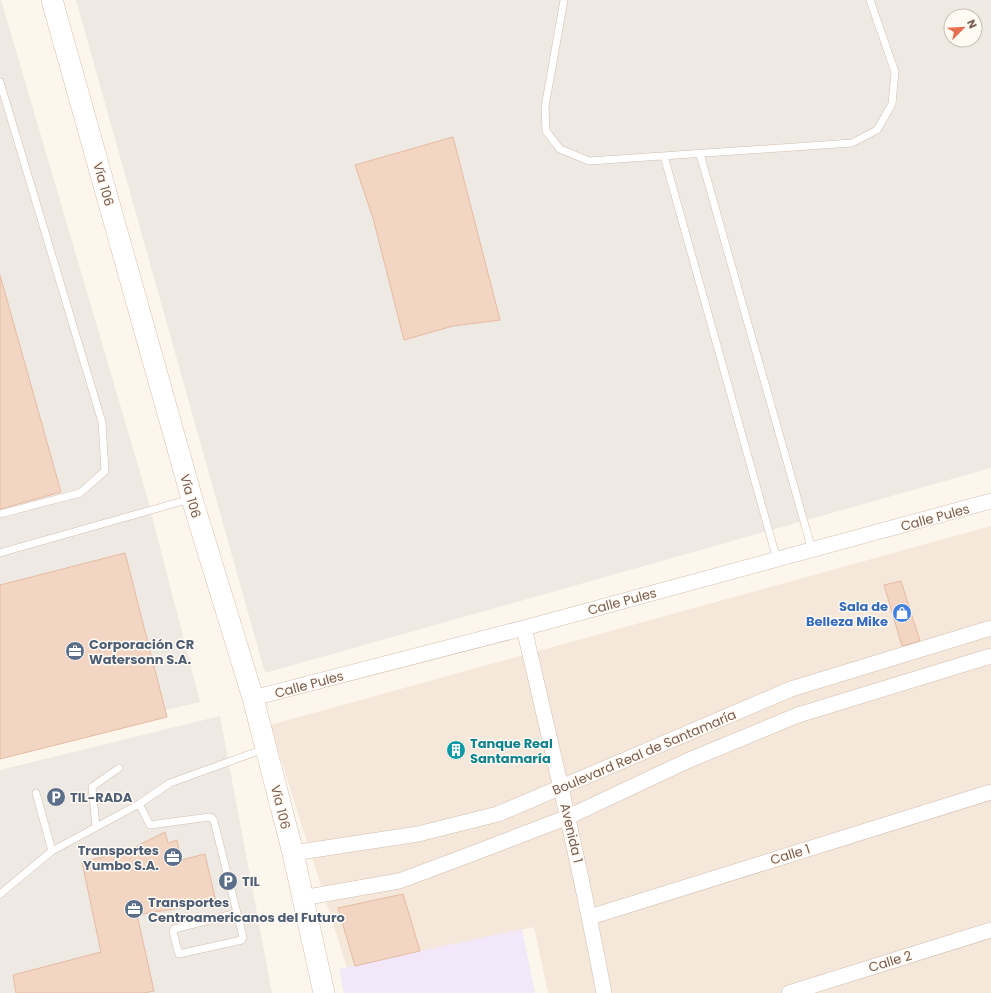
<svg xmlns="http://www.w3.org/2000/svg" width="991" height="993" font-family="Poppins,sans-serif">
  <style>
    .residential { fill: #f5e8da }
    .industrial { fill: #efe9e4; fill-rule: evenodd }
    .education { fill: #f3e8fa }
    .building { fill: #f3d5c3; stroke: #e6bba3 }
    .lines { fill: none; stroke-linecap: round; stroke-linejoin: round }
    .service-casing { stroke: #d1beb0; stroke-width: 8 }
    .minor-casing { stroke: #d1beb0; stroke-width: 16 }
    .secondary-casing { stroke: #d6c0b0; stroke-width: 22 }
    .service { stroke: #fff; stroke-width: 7 }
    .minor { stroke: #fff; stroke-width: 15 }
    .secondary { stroke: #fff; stroke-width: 21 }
    .labels { text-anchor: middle; stroke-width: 3; stroke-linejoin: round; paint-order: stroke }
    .street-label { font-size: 13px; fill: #7a5c4d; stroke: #fffaf3 }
    .shop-label { font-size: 13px; font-weight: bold; fill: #366cbe; stroke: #fffaf3; text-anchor: end }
    .service-label { font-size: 13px; font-weight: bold; fill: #4e5e75; stroke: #fffaf3; text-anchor: start }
    .culture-label { font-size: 13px; font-weight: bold; fill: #0d838f; stroke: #fffaf3; text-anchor: start }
  </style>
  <rect width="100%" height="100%" fill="#fdf6ec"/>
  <path class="residential" d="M991 526V993H548L534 927 348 971 270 725Z"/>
  <path class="industrial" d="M0 0H1L146 493 200 702 0 749Z
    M76 0H991V468L265 673ZM951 16H975V40H951Z
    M220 716 272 993H0V770Z"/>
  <path class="education" d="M522 929 535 993H344L339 969Z"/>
  <path class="building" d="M453 137 500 320 453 326 404 340 373 218 355 165Z
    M0 275 61 492 0 509Z
    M125 553 167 717 0 759V585Z
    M901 581 920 641 902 646 884 585Z
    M449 749a7 7 0 1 1 14 0a7 7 0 1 1-14 0Z
    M165 832 168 843 177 840 181 860 205 854 216 902 137 915 154 991 144 993H16L13 975 101 952 82 862 129 850Z
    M403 894 420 951 355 966 338 908Z"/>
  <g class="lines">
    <g class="service-casing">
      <path id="service" d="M564 0 545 107 546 131 560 149 589 161 852 143 877 130 892 104 895 72 870 0
        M0 82 102 422 105 471 80 493 0 514
        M700 154 812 550
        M664 156 777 560
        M0 553 190 499
        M36 793 52 851
        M139 804 150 825 209 817 212 818 214 821 243 937 242 940 179 954 178 951 173 932 174 929 237 913
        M96 826 92 787 119 768
        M0 894 52 851 139 804 170 783 264 749"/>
    </g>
    <g class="minor-casing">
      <path id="minor" d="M524 628C552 749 581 870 604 993
        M253 698 524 628 991 501
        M293 853 418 834 498 814 791 689 991 628
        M302 898 399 881 453 861 568 817 687 761 798 715 991 656
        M590 917 991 792
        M789 993 991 930"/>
    </g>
    <g class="secondary-casing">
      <path id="secondary" d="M52 0 192 499 253 698 293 853 324 993"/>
    </g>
    <use href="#service" class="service"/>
    <use href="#minor" class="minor"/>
    <use href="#secondary" class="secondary"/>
  </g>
  <defs>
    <g id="shop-disc" transform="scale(1)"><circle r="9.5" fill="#3f7fe0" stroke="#fffaf3"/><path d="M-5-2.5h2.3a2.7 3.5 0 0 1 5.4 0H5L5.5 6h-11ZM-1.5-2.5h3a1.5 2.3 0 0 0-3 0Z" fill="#fff"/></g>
    <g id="office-disc" transform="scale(1)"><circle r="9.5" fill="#5c6f8a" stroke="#fffaf3"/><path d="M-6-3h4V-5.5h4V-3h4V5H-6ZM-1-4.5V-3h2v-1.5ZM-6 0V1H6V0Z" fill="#fff"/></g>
    <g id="building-disc" transform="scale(1)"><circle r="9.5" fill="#0f9aa8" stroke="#fffaf3"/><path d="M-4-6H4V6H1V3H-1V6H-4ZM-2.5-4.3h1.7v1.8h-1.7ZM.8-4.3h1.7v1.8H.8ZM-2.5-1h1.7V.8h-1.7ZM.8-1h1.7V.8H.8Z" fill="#fff"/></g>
    <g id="parking-disc" transform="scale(1)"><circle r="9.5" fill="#5c6f8a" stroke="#fffaf3"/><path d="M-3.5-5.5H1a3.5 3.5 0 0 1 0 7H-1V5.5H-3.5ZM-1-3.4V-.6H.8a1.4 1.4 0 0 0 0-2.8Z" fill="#fff"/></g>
  </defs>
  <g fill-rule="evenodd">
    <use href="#shop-disc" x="902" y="613"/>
    <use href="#office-disc" x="75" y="651"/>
    <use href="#building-disc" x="456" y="750"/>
    <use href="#parking-disc" x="56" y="797"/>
    <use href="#office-disc" x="173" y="857"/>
    <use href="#parking-disc" x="228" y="881"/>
    <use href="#office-disc" x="134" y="909"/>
  </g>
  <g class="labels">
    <g class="street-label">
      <text transform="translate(104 184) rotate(74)" y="5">Vía 106</text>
      <text transform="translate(191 496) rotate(74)" y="5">Vía 106</text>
      <text transform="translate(935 517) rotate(-15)" y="5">Calle Pules</text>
      <text transform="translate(622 601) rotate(-15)" y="5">Calle Pules</text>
      <text transform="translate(309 684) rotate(-15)" y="5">Calle Pules</text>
      <text transform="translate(644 752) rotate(-23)" y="5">Boulevard Real de Santamaría</text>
      <text transform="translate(281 807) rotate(76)" y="5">Vía 106</text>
      <text transform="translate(572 833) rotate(77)" y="5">Avenida 1</text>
      <text transform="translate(790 854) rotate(-17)" y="5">Calle 1</text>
      <text transform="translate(890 961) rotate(-17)" y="5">Calle 2</text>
    </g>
    <g class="shop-label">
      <text x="888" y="611">Sala de<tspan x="888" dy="15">Belleza Mike</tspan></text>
    </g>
    <g class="service-label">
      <text x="89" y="649">Corporación CR<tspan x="89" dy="15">Watersonn S.A.</tspan></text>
      <text x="70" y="802">TIL-RADA</text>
      <text x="159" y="855" text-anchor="end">Transportes<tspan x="159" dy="15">Yumbo S.A.</tspan></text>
      <text x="242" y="886">TIL</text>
      <text x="148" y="907">Transportes<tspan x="148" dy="15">Centroamericanos del Futuro</tspan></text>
    </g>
    <g class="culture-label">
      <text x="470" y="748">Tanque Real<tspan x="470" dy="15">Santamaría</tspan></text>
    </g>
  </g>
  <g transform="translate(963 28) rotate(66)"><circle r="19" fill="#fffaf3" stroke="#cabbb1"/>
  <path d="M0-3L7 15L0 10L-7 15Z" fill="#e76f51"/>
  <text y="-6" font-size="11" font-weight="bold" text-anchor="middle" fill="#7a5c4d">N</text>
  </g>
</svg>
